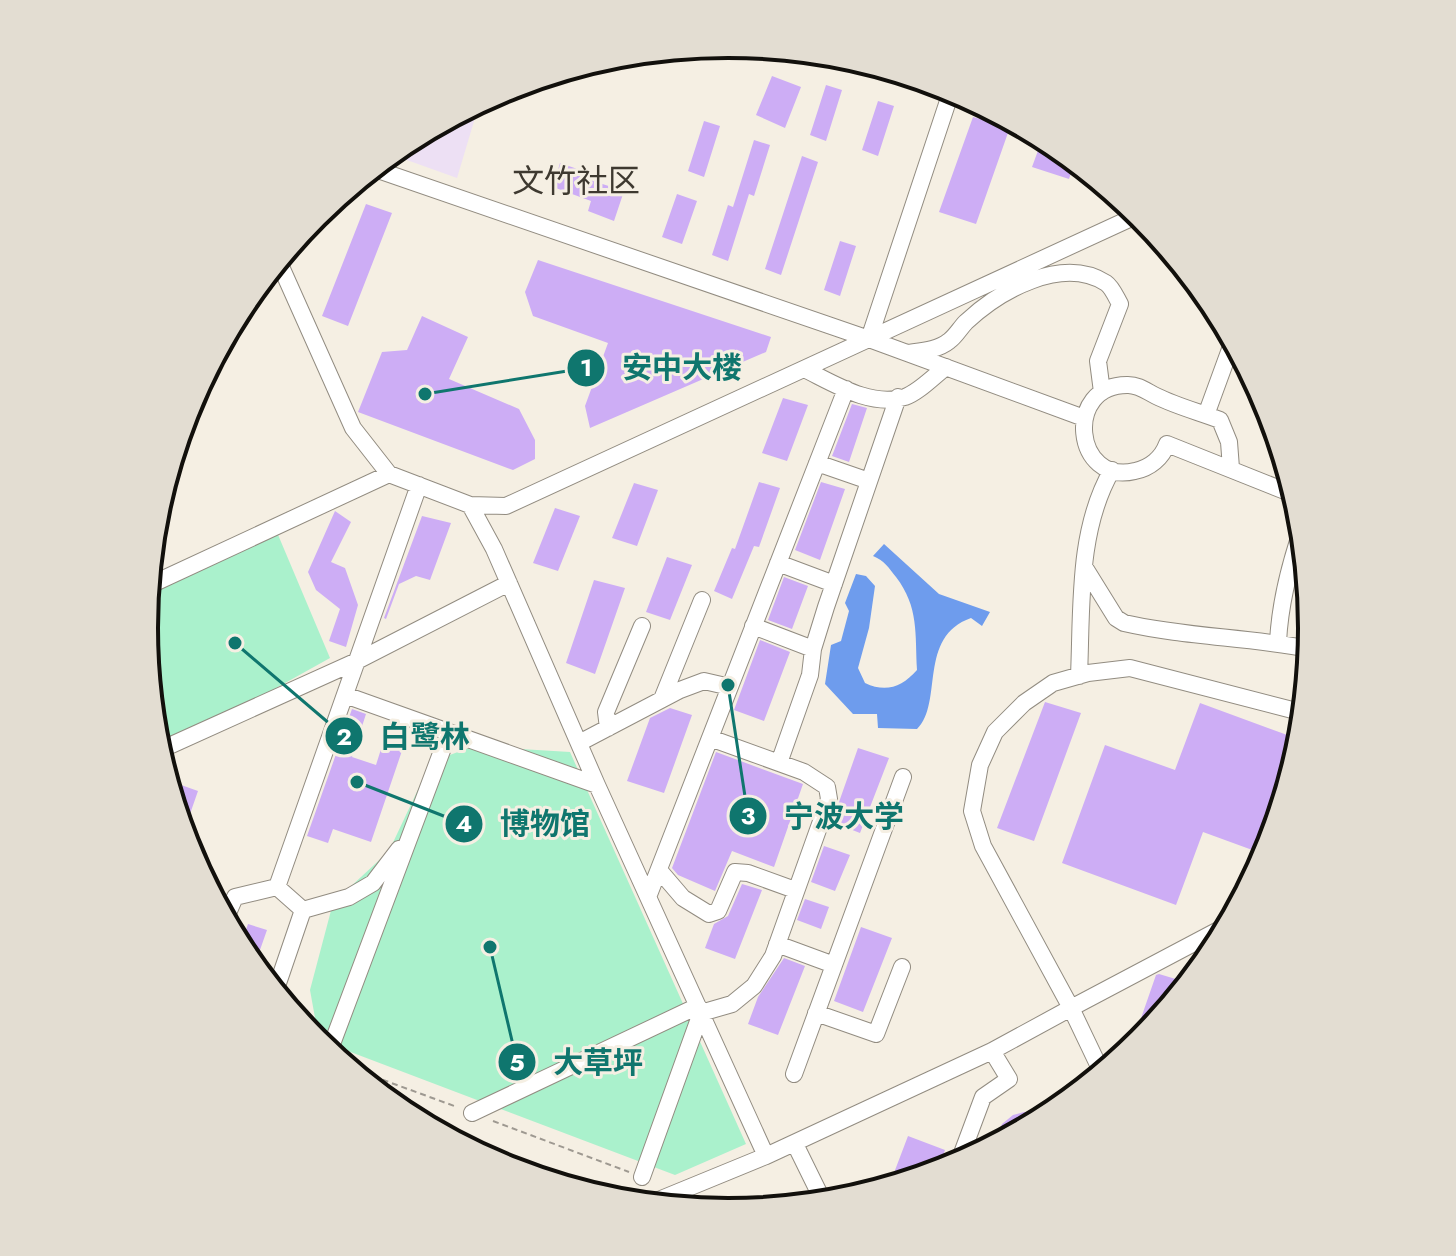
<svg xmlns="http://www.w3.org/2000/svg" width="1456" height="1256" font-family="Jost,'Noto Sans SC',sans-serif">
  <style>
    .commercial { fill: #ede0f4 }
    .green { fill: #aaf1cc }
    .water { fill: #6e9ced }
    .building { fill: #cdadf5 }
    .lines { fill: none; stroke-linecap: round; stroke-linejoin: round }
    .minor-casing { stroke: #928c81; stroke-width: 18 }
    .path { stroke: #9e9991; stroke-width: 2; stroke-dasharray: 6 4; stroke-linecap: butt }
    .minor { stroke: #fff; stroke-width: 16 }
    .labels { text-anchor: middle; stroke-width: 6; stroke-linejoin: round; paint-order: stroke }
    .quarter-label { font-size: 32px; fill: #3e3930; stroke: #f5efe3 }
    .rim { fill: none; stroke: #12100c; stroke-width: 4 }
    .leader { fill: none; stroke: #0f766e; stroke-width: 3 }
    .callout-dot { fill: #0f766e; stroke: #f5efe3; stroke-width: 3 }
    .mark-label { font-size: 24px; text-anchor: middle; font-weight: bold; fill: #fff }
    .callout-label { font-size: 30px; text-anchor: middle; font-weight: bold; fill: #0f766e; stroke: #f5efe3; stroke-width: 6; stroke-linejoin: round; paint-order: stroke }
  </style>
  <rect width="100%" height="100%" fill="#f5efe3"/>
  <path class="commercial" d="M480 101 457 178 390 154 404 142Z"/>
  <path class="green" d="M276 530 330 658 159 753 155 741 144 628 147 595Z
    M474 746 570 752 746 1144 675 1175 319 1040 310 990 333 903 389 851 431 762Z"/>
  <path class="water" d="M884 544 939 594 990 612 982 626 971 618C917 637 944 703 917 729L878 728 877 714H853L825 684 831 645 841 641 849 611 845 603 856 574 866 576 875 586 869 628 858 668 865 683C886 693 902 687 917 670 915 634 919 607 896 577 888 567 885 561 873 556Z"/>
  <path class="building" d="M772 76 801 87 785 128 756 115Z
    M826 85 842 90 826 141 810 135Z
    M878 101 894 106 878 156 862 150Z
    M973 117 1010 127 976 224 939 212Z
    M704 121 720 126 704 177 688 171Z
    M1043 137 1075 161 1069 179 1032 167Z
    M754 140 770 145 754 196 749 194 728 261 712 255 728 205 733 207Z
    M802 156 818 162 781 275 765 269Z
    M560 163 589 173 587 179 624 191 614 221 588 211 591 201 553 187Z
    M677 194 697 201 682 244 662 237Z
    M366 204 392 213 348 326 322 316Z
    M840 241 856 246 840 296 824 290Z
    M538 260 771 337 766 352 590 428 585 406 608 343 533 316 525 292Z
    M422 316 468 337 449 379 519 409 535 440V459L513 470 358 412 382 352 407 350Z
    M783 398 808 405 787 461 762 453Z
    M852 404 867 408 849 462 832 456Z
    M759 482 780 488 759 547 754 546 732 599 714 591 732 548 735 549Z
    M821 482 845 489 820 560 795 550Z
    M634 483 658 490 637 546 612 538Z
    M555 508 580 516 558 571 533 563Z
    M335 511 351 522 331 562 345 568 358 605 346 647 329 641 340 609 316 590 308 572Z
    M422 516 451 523 430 580 416 576 399 584 386 619 384 618Z
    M667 557 692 565 670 620 646 612Z
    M784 577 808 586 792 629 768 620Z
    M594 580 625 588 595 674 566 663Z
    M760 640 790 652 764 721 734 710Z
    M1045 702 1081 713 1034 841 997 828Z
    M1200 703 1301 740 1266 855 1203 832 1176 905 1062 863 1105 745 1175 770Z
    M670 708 692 715 664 793 627 781 650 718Z
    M352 709 366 714 352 757 376 765 387 730 407 736 371 842 333 829 328 843 307 836Z
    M858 748 889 758 860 833 832 822Z
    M716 752 803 784 774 867 732 851 715 891 678 875 672 868Z
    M167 780 198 791 183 834Z
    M824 846 850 855 835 891 811 882Z
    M742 884 762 890 735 959 705 948 714 924 728 916Z
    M805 899 829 907 821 929 797 920Z
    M248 924 267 930 254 967 240 947Z
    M861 927 892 938 863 1012 834 1001Z
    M784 958 805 966 778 1035 748 1024 758 997Z
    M1159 974 1189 983 1141 1041 1130 1050 1156 975Z
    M1024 1112 1049 1115 993 1145 1002 1124 1013 1115Z
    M908 1136 945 1150 937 1172 889 1186Z"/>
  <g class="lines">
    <g class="minor-casing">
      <path id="minor" d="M372 168 869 339 952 89
        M278 260 353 428 389 474 470 505 494 549 597 785 766 1156 649 1204
        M869 339 1084 418
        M908 353C922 351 938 350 949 341 956 336 960 328 966 322 999 291 1062 255 1106 283 1112 287 1116 297 1120 304L1098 361 1102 392
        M804 369C833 383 871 408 905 397 919 392 934 376 946 367
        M1206 415 1233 341
        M817 463 869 481
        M1231 468 1229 442 1220 420C1199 412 1176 406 1156 396 1146 391 1139 385 1128 385 1063 384 1074 486 1135 471 1150 468 1162 458 1167 444L1295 495
        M470 505 506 506 1140 214
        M778 563 834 584
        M1085 568 1116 618 1124 623C1185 637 1248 637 1310 649
        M148 586 389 474
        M753 626 813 649
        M1278 642C1280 602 1289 567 1302 529
        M1079 676C1082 608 1077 530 1112 470
        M345 695 597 785
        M662 699 702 600
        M608 728 606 712 642 626
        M579 743 680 690 704 681 730 687
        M158 751 357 661 509 583
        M779 763 810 675 813 649 826 607 898 397
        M659 870 683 898 709 914 718 911 735 872 748 873 795 890
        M648 897 846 389
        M303 910 277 887 419 485
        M303 910 349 897 373 883 399 849
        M225 920 235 897 277 887
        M1228 925 1071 1008 983 846 972 811 980 765 995 732 1024 703 1053 683 1088 673 1130 668 1304 713
        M777 944 834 965
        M275 992 303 910
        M816 1013 876 1034 902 967
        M329 1052 449 732
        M794 1074 903 777
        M472 1113 698 1006
        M795 1144 824 1203
        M766 1156 992 1051 1071 1008 1102 1073
        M958 1164 983 1097 1009 1079 992 1051
        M642 1177 701 1013 732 1004 754 986 773 956 829 799 827 787 804 772 710 738"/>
    </g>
    <path class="path" d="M345 1066 457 1107
      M493 1121 629 1172"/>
    <use href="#minor" class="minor"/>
  </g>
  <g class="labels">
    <g class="quarter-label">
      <text x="576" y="192">文竹社区</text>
    </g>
  </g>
  <path d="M0 0H1456V1256H0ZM158 628a570 570 0 1 1 1140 0a570 570 0 1 1-1140 0Z" fill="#e3ddd2" fill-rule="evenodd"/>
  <path class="rim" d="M158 628a570 570 0 1 1 1140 0a570 570 0 1 1-1140 0Z"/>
  <path class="leader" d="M425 394L586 368M235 643L344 736M728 685L748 816M357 782L464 824M490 947L517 1062"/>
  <g class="callout-dot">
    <circle cx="425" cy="394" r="8"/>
    <circle cx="235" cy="643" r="8"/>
    <circle cx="728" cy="685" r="8"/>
    <circle cx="357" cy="782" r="8"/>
    <circle cx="490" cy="947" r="8"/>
    <circle cx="586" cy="368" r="20"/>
    <circle cx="344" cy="736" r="20"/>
    <circle cx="748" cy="816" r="20"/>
    <circle cx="464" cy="824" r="20"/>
    <circle cx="517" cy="1062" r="20"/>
  </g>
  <g class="mark-label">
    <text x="586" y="376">1</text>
    <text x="344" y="745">2</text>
    <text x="748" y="824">3</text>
    <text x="464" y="832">4</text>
    <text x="517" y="1071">5</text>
  </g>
  <g class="callout-label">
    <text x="682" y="378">安中大楼</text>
    <text x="425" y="747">白鹭林</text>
    <text x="844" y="827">宁波大学</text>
    <text x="545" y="834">博物馆</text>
    <text x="598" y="1073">大草坪</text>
  </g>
</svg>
